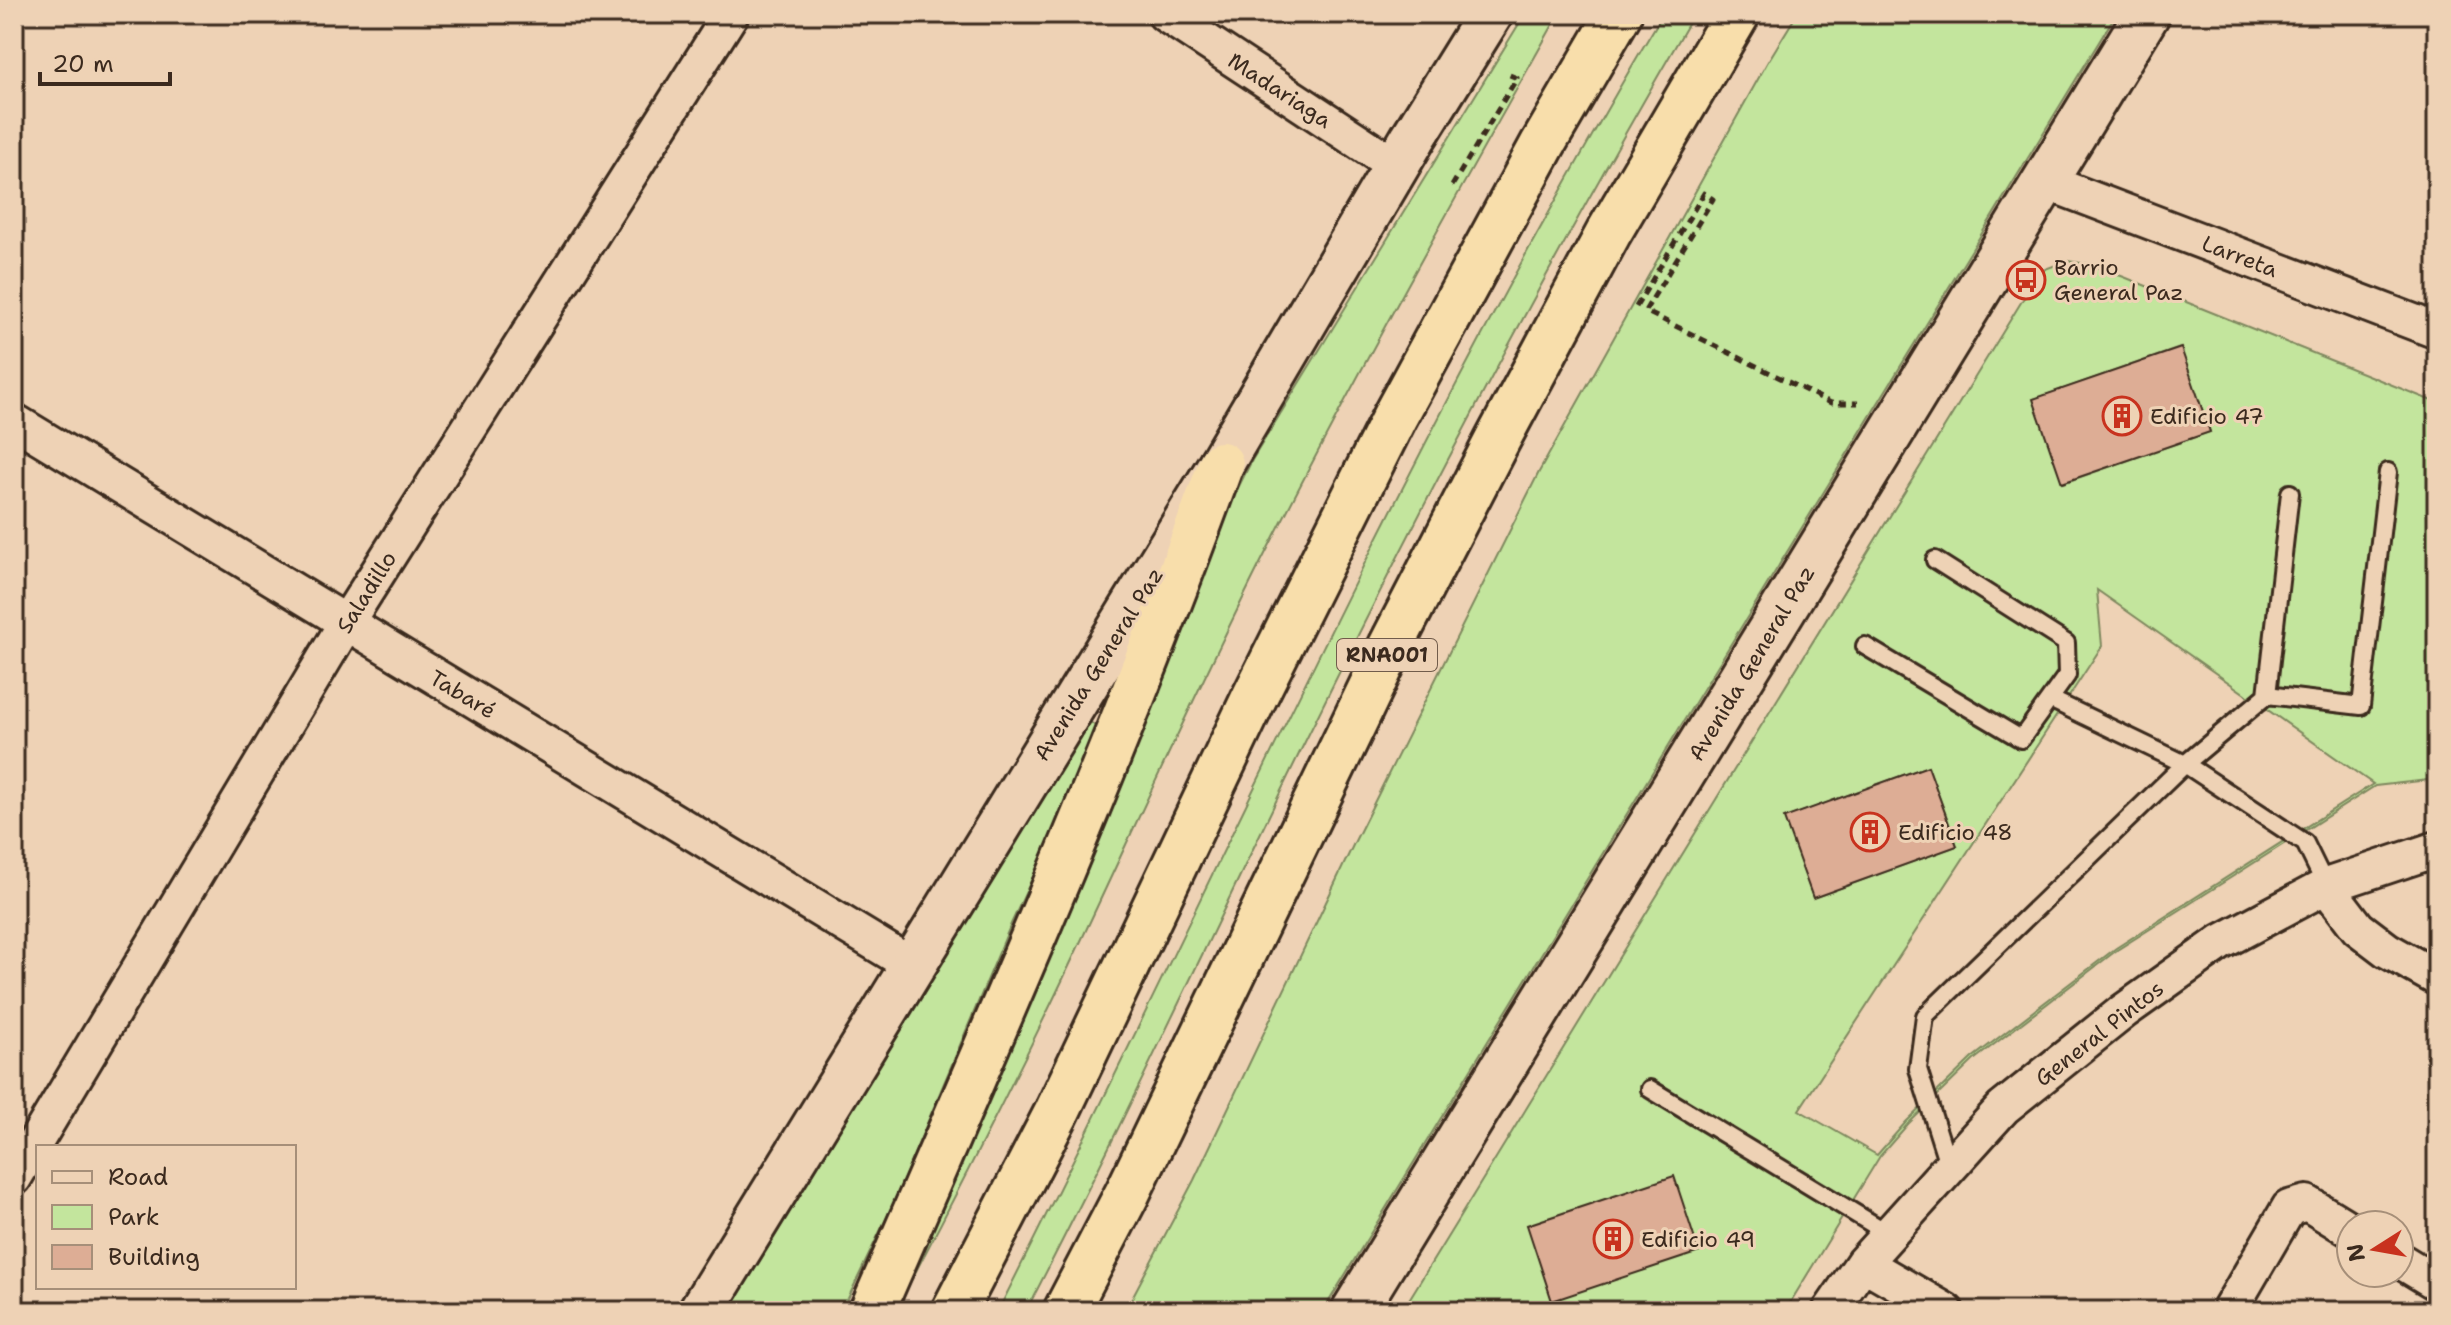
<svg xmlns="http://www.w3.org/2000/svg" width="2451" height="1325" font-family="'Shantell Sans',sans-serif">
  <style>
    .green { fill: #c3e59d; stroke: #7f885e; stroke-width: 2; fill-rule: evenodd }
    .building { fill: #ddad95; stroke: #3b2a1e; stroke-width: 2 }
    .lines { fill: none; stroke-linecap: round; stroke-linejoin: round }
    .lane-casing { stroke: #3b2a1e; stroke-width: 22 }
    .street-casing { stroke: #3b2a1e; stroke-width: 40 }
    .secondary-casing { stroke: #3b2a1e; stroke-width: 50 }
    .highway-casing { stroke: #3b2a1e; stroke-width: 50 }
    .path { stroke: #3b2a1e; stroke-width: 5; stroke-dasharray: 8 6; stroke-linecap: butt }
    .lane { stroke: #eed2b5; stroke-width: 16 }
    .street { stroke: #eed2b5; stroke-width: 34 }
    .secondary { stroke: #eed2b5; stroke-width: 44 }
    .highway { stroke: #f8deab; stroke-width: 44 }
    .labels { text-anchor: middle; stroke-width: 6; stroke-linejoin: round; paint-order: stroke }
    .shield { fill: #eed2b5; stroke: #715c4b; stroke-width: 2 }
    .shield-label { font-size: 20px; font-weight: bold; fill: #3b2a1e }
    .street-label { font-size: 22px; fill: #3b2a1e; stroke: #eed2b5 }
    .poi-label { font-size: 22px; fill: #3b2a1e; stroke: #eed2b5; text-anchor: start }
  </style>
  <rect width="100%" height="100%" fill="#eed2b5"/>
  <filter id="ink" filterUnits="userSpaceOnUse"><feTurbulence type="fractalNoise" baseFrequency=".0125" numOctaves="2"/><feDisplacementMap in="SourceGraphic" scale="16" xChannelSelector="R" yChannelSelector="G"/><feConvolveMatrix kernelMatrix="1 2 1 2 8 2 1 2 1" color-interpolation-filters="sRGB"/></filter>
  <g filter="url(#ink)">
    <path class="green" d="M1525 14H1559C1458 193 1358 371 1265 554 1190 702 1123 854 1051 1004 1001 1107 949 1209 895 1311L1227 510 1252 460Z
      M1663 14H1694C1552 257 1421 505 1297 758 1207 942 1121 1129 1026 1311H998C1178 956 1340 592 1532 243 1575 166 1617 89 1663 14Z
      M1797 14H2116L1323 1311H1125L1194 1180 1355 841 1539 472 1767 63Z
      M2067 261 2088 264 2124 277 2437 403V779L2375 786 2117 950 1975 1059 1908 1124 1880 1156 1785 1311H1402L2028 291 2045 269ZM2180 348 2210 432 2063 483 2034 399ZM2097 590 2373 784 2116 948 1972 1058 1906 1122 1877 1155 1799 1110 2102 646ZM1928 766 1957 846 1813 898 1785 818Z
      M1090 722 1101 730 1011 924 894 1202 842 1311H729Z"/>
    <path class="building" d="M2181 348 2210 432 2062 483 2033 399Z
      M1928 766 1957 846 1813 898 1784 818Z
      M1674 1176 1699 1252 1552 1301 1527 1225Z"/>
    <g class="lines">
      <g class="lane-casing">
        <path id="lane" d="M1865 646 2021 739 2067 675 2066 643 1935 560
          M2267 695 2361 706 2388 472
          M2050 699 2185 764 2267 695 2290 493
          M1650 1089 1889 1234
          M1949 1167 1918 1069 1925 1016 2185 764 2305 843 2326 886"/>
      </g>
      <g class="street-casing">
        <path id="street" d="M1165 14 1396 166
          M2044 181 2437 331
          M14 421 913 966
          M2326 886 2358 928 2387 950 2437 978
          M14 1178 346 623 731 14
          M2399 1260 2437 1283
          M1863 1263 1946 1311
          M1830 1311 1863 1263 2003 1108 2124 1011 2221 942 2326 886 2437 849
          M2229 1311 2289 1208 2307 1203 2351 1230"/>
      </g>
      <g class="secondary-casing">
        <path id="secondary" d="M701 1311 1221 464 1413 138 1490 14
          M1354 1311 2147 14"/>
      </g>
      <g class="highway-casing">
        <path id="highway" d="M872 1311C994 1031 1117 751 1221 464
          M954 1311 1056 1114 1255 696 1395 416 1543 144 1619 14
          M1066 1311 1127 1194 1391 646 1498 439 1609 232 1737 14"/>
      </g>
      <path class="path" d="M1452 186 1517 78 1505 73
        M1636 307 1704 193 1713 199 1645 311 1831 403H1858"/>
      <use href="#lane" class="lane"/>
      <use href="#street" class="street"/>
      <use href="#secondary" class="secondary"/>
      <use href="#highway" class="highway"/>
    </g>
  </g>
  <defs>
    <g id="bus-ring" transform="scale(2)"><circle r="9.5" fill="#eed2b5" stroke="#c8321e" stroke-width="1.5"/><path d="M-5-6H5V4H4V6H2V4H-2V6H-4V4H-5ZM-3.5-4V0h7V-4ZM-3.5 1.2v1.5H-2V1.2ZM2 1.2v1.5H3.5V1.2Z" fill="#c8321e"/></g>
    <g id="building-ring" transform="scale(2)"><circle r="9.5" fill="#eed2b5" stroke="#c8321e" stroke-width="1.5"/><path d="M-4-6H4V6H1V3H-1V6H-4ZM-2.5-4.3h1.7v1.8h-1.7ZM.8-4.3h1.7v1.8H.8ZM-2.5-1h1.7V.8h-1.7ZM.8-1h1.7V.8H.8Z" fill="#c8321e"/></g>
  </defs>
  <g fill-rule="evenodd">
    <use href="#bus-ring" x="2026" y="280"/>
    <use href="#building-ring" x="2122" y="416"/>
    <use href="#building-ring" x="1870" y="832"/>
    <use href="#building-ring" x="1613" y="1239"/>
  </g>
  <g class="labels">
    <rect class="shield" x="1337" y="639" width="100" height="32" rx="6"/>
    <g class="shield-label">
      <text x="1387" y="662">RNA001</text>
    </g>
    <g class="street-label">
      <text transform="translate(1280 90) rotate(33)" y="8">Madariaga</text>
      <text transform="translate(2240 256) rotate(21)" y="8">Larreta</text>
      <text transform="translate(366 592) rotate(-58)" y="8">Saladillo</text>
      <text transform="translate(1751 663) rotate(-59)" y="8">Avenida General Paz</text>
      <text transform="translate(1098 664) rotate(-58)" y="8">Avenida General Paz</text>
      <text transform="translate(463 694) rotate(31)" y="8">Tabaré</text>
      <text transform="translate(2099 1033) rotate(-38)" y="8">General Pintos</text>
    </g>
    <g class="poi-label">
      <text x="2054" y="275">Barrio<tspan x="2054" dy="25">General Paz</tspan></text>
      <text x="2150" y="424">Edificio 47</text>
      <text x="1898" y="840">Edificio 48</text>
      <text x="1641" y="1247">Edificio 49</text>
    </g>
  </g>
  <rect width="2451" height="1325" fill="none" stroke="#eed2b5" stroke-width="48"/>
  <rect x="24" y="24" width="2403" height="1277" fill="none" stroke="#3b2a1e" stroke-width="3" filter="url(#ink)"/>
  <rect x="36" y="1145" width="260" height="144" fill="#eed2b5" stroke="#a68f79" stroke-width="2"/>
  <rect x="52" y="1171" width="40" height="12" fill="#eed2b5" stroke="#a68f79" stroke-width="2"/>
  <text x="108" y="1185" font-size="24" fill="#3b2a1e">Road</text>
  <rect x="52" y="1205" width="40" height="24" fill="#c3e59d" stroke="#a68f79" stroke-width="2"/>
  <text x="108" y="1225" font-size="24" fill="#3b2a1e">Park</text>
  <rect x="52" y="1245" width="40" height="24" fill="#ddad95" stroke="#a68f79" stroke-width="2"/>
  <text x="108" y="1265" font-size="24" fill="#3b2a1e">Building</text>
  <g transform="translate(2375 1249) rotate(259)"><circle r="38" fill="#eed2b5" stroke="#a68f79" stroke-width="2"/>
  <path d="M0-6L14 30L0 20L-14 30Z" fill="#c8321e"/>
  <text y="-12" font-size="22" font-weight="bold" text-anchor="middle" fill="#3b2a1e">N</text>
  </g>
  <path d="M40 72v12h130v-12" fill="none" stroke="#3b2a1e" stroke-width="4"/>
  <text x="52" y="72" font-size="24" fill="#3b2a1e" stroke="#eed2b5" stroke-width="6" paint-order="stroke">20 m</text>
</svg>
